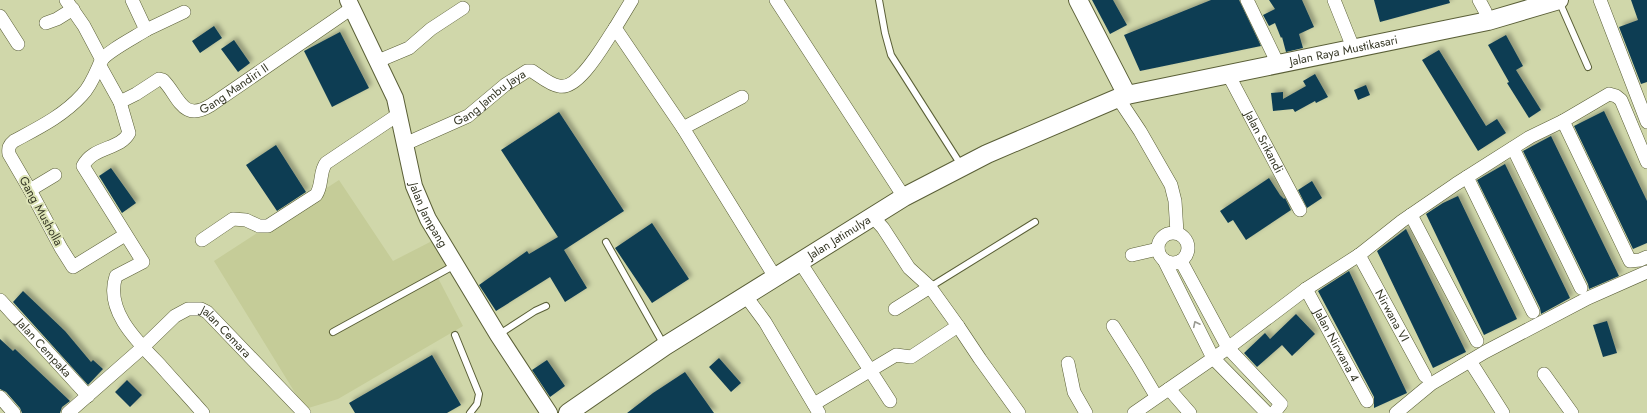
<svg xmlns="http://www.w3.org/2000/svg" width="1647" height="413" font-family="Jost,sans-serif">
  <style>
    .built { fill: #c5cc98 }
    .building { fill: #113d53; filter: url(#shadow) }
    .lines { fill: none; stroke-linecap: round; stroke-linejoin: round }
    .service-casing { stroke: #5a5f37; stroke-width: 8 }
    .minor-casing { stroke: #5a5f37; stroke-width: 14 }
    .tertiary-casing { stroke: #5a5f37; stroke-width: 18 }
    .secondary-casing { stroke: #5a5f37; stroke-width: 20 }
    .service { stroke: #fff; stroke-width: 6 }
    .minor { stroke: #fff; stroke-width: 13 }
    .tertiary { stroke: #fff; stroke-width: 16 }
    .secondary { stroke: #fff; stroke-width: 18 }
    .oneway { stroke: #9a9b92 }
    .labels { text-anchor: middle; stroke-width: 4; stroke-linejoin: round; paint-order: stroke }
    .street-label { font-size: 12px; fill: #353725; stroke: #dde4b7 }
  </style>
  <defs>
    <filter id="shadow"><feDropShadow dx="3.5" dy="-3.5" stdDeviation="2" flood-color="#0004"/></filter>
  </defs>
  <rect width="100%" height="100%" fill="#d0d7aa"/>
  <path class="built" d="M339 180 393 261 432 241 449 270 438 278 463 326 338 399 305 409 214 261Z"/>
  <path class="building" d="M1092 0H1113L1127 25 1110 34Z
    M1211 0H1239L1261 46 1140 71 1124 35Z
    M1269 0H1302L1314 27 1299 34 1303 48 1286 52 1282 37 1281 38 1275 23 1269 26 1263 15 1275 9Z
    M1374 0H1449L1450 3 1380 22Z
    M1631 0H1647V82L1641 84 1619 27 1638 20Z
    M214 26 222 38 200 53 192 41Z
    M340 32 369 88 332 107 304 51Z
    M1506 35 1523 66 1516 70 1541 110 1529 118 1507 83 1509 82 1488 45Z
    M234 40 250 63 238 72 221 49Z
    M1439 50 1486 126 1497 119 1506 133 1478 151 1422 60Z
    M1315 74 1328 97 1316 103 1315 101 1295 112 1293 109 1273 111 1271 93 1283 92V99L1306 86 1303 81Z
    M1366 85 1370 95 1358 100 1354 90Z
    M1604 111 1647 201V243L1633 249 1574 126Z
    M559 112 624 211 564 250 587 288 565 302 550 277 496 311 479 285 527 251 529 254 558 237 501 150Z
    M1551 136 1619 276 1589 289 1588 284 1523 151Z
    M276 145 306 192 277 211 246 165Z
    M1505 164 1570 298 1541 314 1540 308 1477 180Z
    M111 168 136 203 122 213 99 176Z
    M1269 178 1280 195 1284 199 1285 198 1291 210 1246 240 1233 220 1228 223 1220 211Z
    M1312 181 1322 198 1307 208 1298 190Z
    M1458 196 1517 319 1484 335 1426 214 1443 203Z
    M652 223 689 279 652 303 615 248Z
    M1406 229 1466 352 1433 368 1377 251Z
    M1349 271 1407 393 1374 408V397L1318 291Z
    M23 291 65 331 91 362 93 360 103 369 88 385 13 302Z
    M1296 314 1315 334 1292 356 1282 345 1257 367 1244 353 1265 333 1270 339Z
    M1607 321 1617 353 1603 357 1593 325Z
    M0 339 13 351 15 349 70 401 62 407 60 413H22L20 408 6 392 0 389Z
    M432 355 461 405 447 413H355L349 403Z
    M719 358 741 383 731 392 709 367Z
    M547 360 565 386 550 397 532 370Z
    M685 372 714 413H627L653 393Z
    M127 380 142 395 130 407 115 392Z"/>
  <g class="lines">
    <g class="service-casing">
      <path id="service" d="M879 0 885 33 891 55 961 165
        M1559 1 1588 67
        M606 242 664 345
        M930 287 1035 222
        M333 332 455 265
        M455 335 479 394 477 404 470 413
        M498 335 535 311 546 306"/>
    </g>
    <g class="minor-casing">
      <g id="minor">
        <path d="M66 0 84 26 102 60"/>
        <path d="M632 0 615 28 683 128 775 277"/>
        <path d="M776 0 904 197"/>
        <path d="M1247 0 1278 64"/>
        <path d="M1334 0 1354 50"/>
        <path d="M1479 0 1485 11 1488 21"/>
        <path d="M1600 0 1647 122"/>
        <path d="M0 16 18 44"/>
        <path d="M46 23 57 19 73 9"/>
        <path d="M146 30 184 12"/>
        <path d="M378 61 409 48 431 29 463 8"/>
        <path d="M100 66 120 102 129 133C120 150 93 146 83 166L143 262 116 276C104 311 139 343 160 365 174 381 189 397 203 413"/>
        <path id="s1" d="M1228 74 1300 210"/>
        <path d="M1118 98 1140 131 1171 185 1175 201 1177 233"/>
        <path id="s2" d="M120 102 136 94 159 79 163 80C179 96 182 123 211 105L352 8"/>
        <path d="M1563 121 1630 261 1640 260 1647 257"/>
        <path d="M683 128 742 97"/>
        <path id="s3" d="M405 144 468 116 505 85 527 71H532C540 76 550 85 559 86 579 91 605 42 615 28"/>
        <path d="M1513 148 1581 288"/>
        <path d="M1467 177 1533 312"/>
        <path d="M30 190 55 175"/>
        <path d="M1411 215 1477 341"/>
        <path d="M873 217 883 228 909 268 930 287 958 326 980 359 1019 413"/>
        <circle cx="1173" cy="248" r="15"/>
        <path d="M125 235 73 267 61 248 30 190 9 154C8 148 9 145 14 141 38 128 63 116 82 95 91 86 96 72 101 61 106 52 137 36 146 30L132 0"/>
        <path d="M202 240 233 219 246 220 259 226H268L316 195C323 185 319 172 326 163L399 114"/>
        <path d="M1132 255 1158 249"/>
        <path id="s4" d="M1359 255 1425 376"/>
        <path d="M1164 260 1213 358 1267 413"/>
        <path d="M1181 261 1228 348 1281 404 1274 413"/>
        <path d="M800 262 890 401"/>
        <path id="s5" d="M1306 289 1367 401"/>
        <path d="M745 295 765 322 819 413"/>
        <path id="s6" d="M0 300 88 396"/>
        <path d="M895 309 930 287"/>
        <path d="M1113 326 1137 364 1156 396"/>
        <path d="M1470 361 1503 413"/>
        <path d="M1068 363 1074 392 1086 413"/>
        <path d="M1544 374 1572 413"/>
        <path d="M1169 389 1190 413"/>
        <path d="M0 397 14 413"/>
        <path d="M814 404 896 355 911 357 958 326"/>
        <path id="s7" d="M68 413 142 348 175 316 188 309H201L207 312 304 413"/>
        <path d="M1134 413 1228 348 1306 289 1359 255 1402 221 1456 184 1530 137 1563 121 1609 94 1616 96 1621 100 1647 162"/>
        <path d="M1396 413 1431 384 1485 352 1588 298 1647 272"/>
      </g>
    </g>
    <g class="tertiary-casing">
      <g id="tertiary">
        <path id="s8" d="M348 0 395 98 414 186 428 219 498 335 549 413"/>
      </g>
    </g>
    <g class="secondary-casing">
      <g id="secondary">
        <path d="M1078 0 1127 95"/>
        <path id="s9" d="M568 413 665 346 904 197 987 154 1118 98 1127 95 1488 21 1559 0"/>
      </g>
    </g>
    <use href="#service" class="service"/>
    <use href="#minor" class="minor"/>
    <use href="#tertiary" class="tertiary"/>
    <use href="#secondary" class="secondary"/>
  </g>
  <defs><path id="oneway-chevron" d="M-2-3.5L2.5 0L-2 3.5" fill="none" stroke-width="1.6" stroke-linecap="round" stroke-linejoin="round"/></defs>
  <use class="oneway" href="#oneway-chevron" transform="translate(1196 324) rotate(-116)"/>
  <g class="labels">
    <g class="street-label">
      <text dy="4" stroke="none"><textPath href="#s9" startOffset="866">Jalan Raya Mustikasari</textPath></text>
      <text dy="4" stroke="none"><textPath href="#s2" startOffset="141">Gang Mandiri II</textPath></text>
      <text dy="4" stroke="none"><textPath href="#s3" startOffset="97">Gang Jambu Jaya</textPath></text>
      <text dy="4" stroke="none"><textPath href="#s1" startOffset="77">Jalan Srikandi</textPath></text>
      <text transform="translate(41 211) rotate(61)" y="4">Gang Musholla</text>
      <text dy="4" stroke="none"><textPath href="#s8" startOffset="231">Jalan Jampang</textPath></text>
      <text dy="4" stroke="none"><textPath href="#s9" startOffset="323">Jalan Jatimulya</textPath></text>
      <text dy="4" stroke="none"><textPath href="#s4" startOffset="69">Nirwana VI</textPath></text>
      <text dy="4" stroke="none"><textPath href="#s7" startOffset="206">Jalan Cemara</textPath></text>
      <text dy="4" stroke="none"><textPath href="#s5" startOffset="64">Jalan Nirwana 4</textPath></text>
      <text dy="4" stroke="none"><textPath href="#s6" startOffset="65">Jalan Cempaka</textPath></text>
    </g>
  </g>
</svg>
